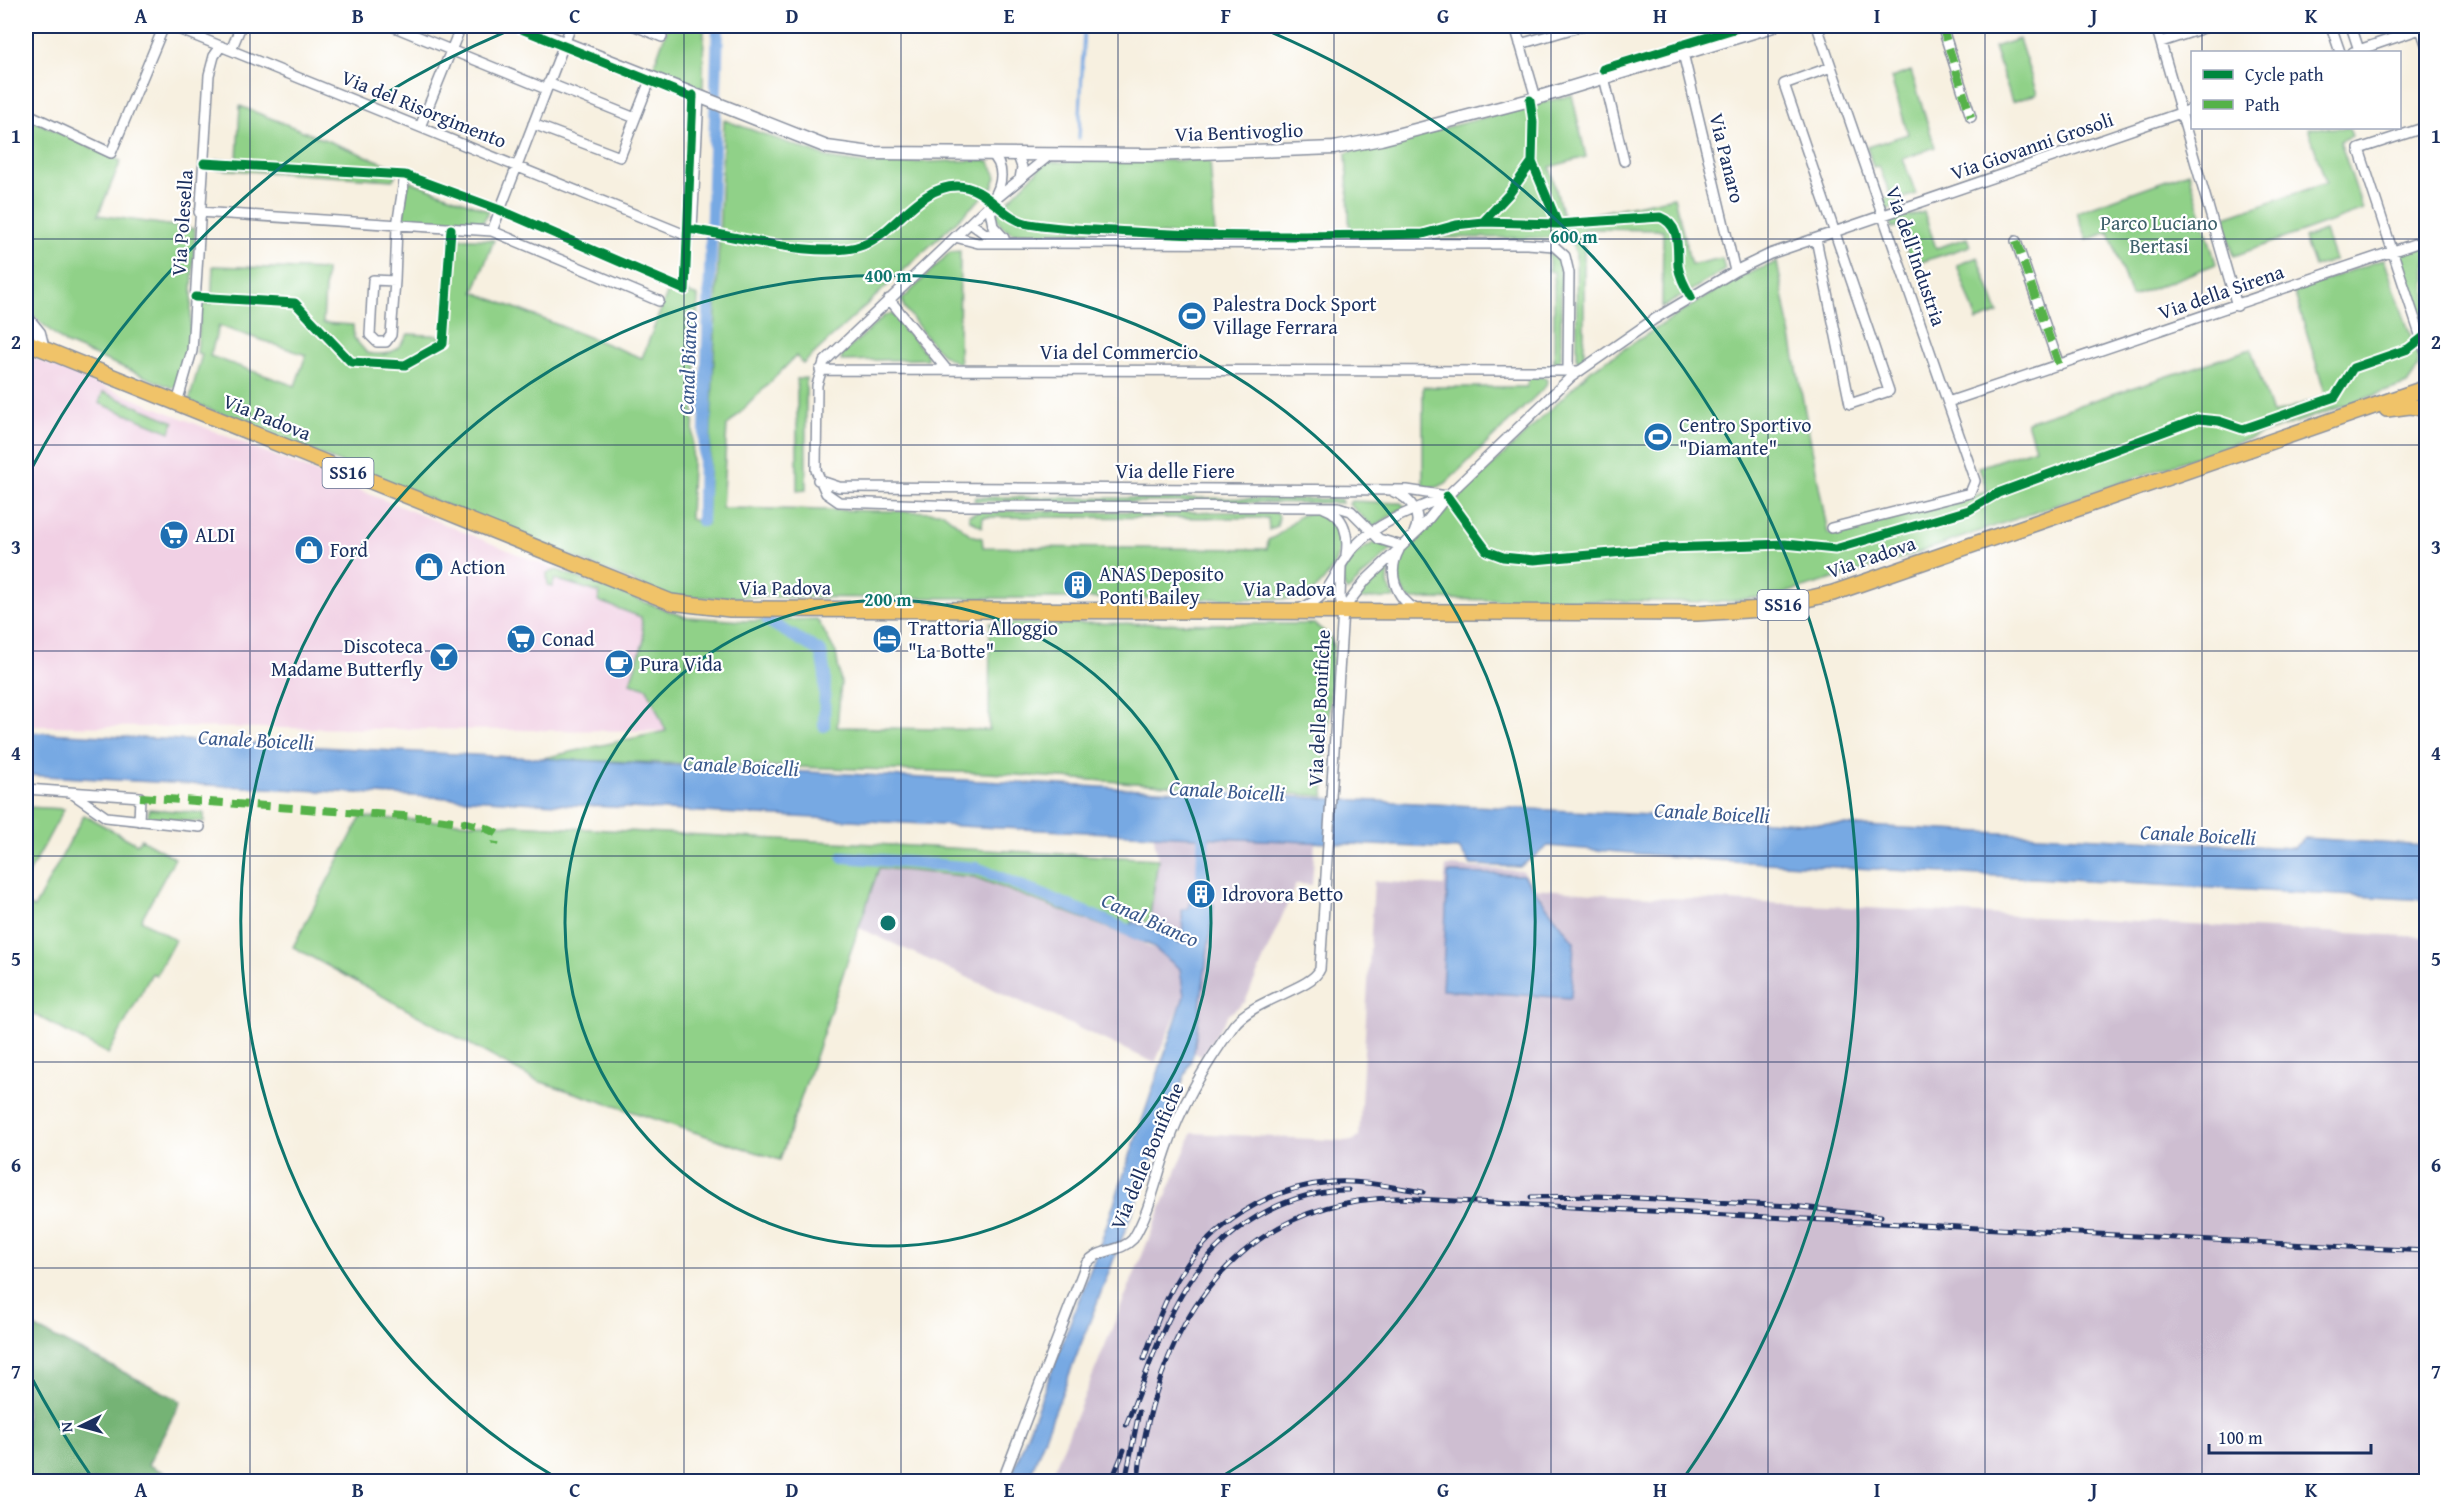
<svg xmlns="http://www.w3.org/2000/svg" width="2452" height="1507" font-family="'Gentium Book Plus',serif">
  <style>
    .built { fill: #f1d0e4 }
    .industrial { fill: #cebed1 }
    .green { fill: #90d188; stroke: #568073; stroke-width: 1.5; fill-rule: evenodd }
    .forest { fill: #74b374; stroke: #487169; stroke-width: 1.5 }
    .water { fill: #77a9e3; stroke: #496ca0; stroke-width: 1.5 }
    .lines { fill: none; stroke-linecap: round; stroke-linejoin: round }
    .stream { stroke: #77a9e3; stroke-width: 3 }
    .canal { stroke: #77a9e3; stroke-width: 12 }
    .minor-casing { stroke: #89909f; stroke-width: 12 }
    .tertiary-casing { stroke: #89909f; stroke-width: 15 }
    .primary-casing { stroke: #89909f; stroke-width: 18 }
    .minor { stroke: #fff; stroke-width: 9 }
    .tertiary { stroke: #fff; stroke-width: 12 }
    .primary { stroke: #f0c369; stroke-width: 15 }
    .rail-casing { stroke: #1b2f5e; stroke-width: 5 }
    .rail { stroke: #fff; stroke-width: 3; stroke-dasharray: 9; stroke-linecap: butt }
    .quiet { stroke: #55b248; stroke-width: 8; stroke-dasharray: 15 8; stroke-linecap: butt }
    .cycleway-casing { stroke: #fff; stroke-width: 13 }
    .cycleway { stroke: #00873e; stroke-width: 9 }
    .grid { fill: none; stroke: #1b2f5e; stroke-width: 1.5; stroke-opacity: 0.55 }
    .ring { fill: none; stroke: #0f766e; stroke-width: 3 }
    .labels { text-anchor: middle; stroke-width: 4.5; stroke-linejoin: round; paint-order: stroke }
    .shield { fill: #fff; stroke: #5f6d8e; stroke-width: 1.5 }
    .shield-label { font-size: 18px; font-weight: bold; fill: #1b2f5e }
    .street-label { font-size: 20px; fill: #1b2f5e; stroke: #fff }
    .park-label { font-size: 20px; fill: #3e606b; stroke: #fff }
    .poi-label { font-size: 20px; fill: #1b2f5e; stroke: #fff; text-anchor: start }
    .water-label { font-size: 21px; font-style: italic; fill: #3b5a8d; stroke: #fff }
    .centre { fill: #0f766e; stroke: #fff; stroke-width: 3 }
    .ring-label { font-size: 18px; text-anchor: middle; font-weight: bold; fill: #0f766e; stroke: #fff; stroke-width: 4.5; stroke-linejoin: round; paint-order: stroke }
    .neatline { fill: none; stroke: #1b2f5e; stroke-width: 2 }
    .grid-label { font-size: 20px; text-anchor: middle; font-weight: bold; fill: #1b2f5e }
  </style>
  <rect width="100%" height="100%" fill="#fff"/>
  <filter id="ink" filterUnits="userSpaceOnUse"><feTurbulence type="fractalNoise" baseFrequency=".0167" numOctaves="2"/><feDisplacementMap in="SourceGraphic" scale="12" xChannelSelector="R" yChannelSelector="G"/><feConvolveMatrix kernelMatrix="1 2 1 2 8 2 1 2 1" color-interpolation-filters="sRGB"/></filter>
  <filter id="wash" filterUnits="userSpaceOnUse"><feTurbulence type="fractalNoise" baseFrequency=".008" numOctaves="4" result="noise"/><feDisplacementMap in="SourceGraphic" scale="24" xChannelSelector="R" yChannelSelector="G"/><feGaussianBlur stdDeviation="1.35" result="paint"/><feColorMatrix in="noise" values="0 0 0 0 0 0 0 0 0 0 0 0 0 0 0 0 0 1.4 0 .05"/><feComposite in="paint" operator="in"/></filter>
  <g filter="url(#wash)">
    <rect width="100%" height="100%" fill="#f7f0e0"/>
    <path class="built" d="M26 355 557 570 552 571 554 579 600 593 598 601 635 613 641 617 644 625 648 688 666 731 26 726Z"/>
    <path class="industrial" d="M1153 833 1204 838 1315 841 1312 885 1296 884 1245 1002 1229 1014 1202 1057 1194 1052 1213 911 1189 902 1188 909H1182L1184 936 1183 942 1178 943 1149 923 1158 859Z
      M1446 866 1523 871 1535 888 1614 895 2426 937V1481L1049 1482 1192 1133 1352 1141 1359 1137 1374 881 1444 886Z
      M879 868 974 877 1108 928 1112 927 1166 956 1180 969 1184 996 1155 1063 859 928Z"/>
    <path class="green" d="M668 26H704L703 89 653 68Z
      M2019 39 2037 94 2012 102 1994 47Z
      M1911 71 1935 147 1903 159 1916 194 1898 200 1900 205 1886 210 1882 200 1891 197 1879 166 1873 167 1867 147 1908 134 1891 78Z
      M1572 95 1586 157 1550 167 1564 220 1674 197 1691 265 1722 258 1725 270 1662 308 1663 230 1584 229V359L1581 362 1577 360 1576 253 1573 246 1563 238 1350 237 1346 153Z
      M240 106 399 169 393 180 216 169V160H237Z
      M26 117 121 161 98 215 195 229 189 355 178 385 172 388 65 343 26 310Z
      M724 120 833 159 869 164 984 160 990 162 996 177 992 188 803 364 796 356 727 426 722 508 942 512 971 535 982 538 983 547 1267 549 1268 540C1286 534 1293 516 1305 514 1366 504 1339 585 1299 599L671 597 189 401 202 354 197 353 201 303 211 304 213 266 326 270 323 323 353 325 354 338 367 353C388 357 398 352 408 334L447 336 453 238 494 240 474 292 642 358 670 286 698 296 690 519 707 524ZM219 326 306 355 295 386 210 356Z
      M2308 128H2349L2352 136 2340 141 2363 210 2234 256 2222 218 2326 183Z
      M1210 160 1215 235 1013 233 1001 226 995 214 1046 162Z
      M2189 172 2216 264 2131 297 2109 232 2087 240 2077 212Z
      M410 181 489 211 483 222H477L403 219 405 192Z
      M1924 212 1936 248 1967 238 1970 246 1912 265 1899 226 1892 228 1889 220 1909 213 1910 216Z
      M2325 231 2335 260 2314 267 2304 238Z
      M2426 243V332L2399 252Z
      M960 251 959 355 960 363C937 359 918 324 904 307L902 300 950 252Z
      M1549 253 1555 255 1561 263V358L1557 366 1554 367V272L1549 271Z
      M1978 257 1998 313 1977 321 1957 265Z
      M2384 259 2418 357V368L2407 384 1888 563 1782 594 1725 602 1409 599C1396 583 1395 570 1404 551L1591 370 1732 280 1777 262 1828 534 1965 500 1987 491 1979 467 2035 448 2027 422 2251 349 2272 414 2326 396 2294 291Z
      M890 314 894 315 927 355V359L841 361 842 355 884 316Z
      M1528 377H1543L1547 380 1546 386 1446 483 1438 487 1423 489V387H1527Z
      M806 378V490L797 491V379Z
      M103 392 174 422 170 432 99 403Z
      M975 497 1341 499 1342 503 974 501Z
      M1351 501 1401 503 1405 507 1373 527 1349 504Z
      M980 511 1267 512 1277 513 1279 517 1277 526 1269 530 1268 518 983 517 982 527 970 520 969 515Z
      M1376 542 1392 549 1347 591C1332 569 1359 550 1376 542Z
      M1389 562 1388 585 1395 598 1356 599Z
      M557 570 686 617 745 621 817 619 836 653 841 683 837 727 989 730 990 623 1314 624 1329 635 1333 646 1324 796 989 773 539 759 666 731 647 688 630 683 644 640 641 617 598 601 600 593 555 579 552 587 548 586 547 573Z
      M26 807 64 809 26 879Z
      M149 809 204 813V822L148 818Z
      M84 815 137 844 141 839 175 858 141 920 175 940 156 975 152 973 108 1054 26 1010V904L34 908Z
      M361 817 1158 859 1149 923 1133 917 1127 935 974 877 879 868 780 1160 535 1080 293 947Z"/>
    <path class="forest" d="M26 1323 181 1401 148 1465 182 1481H26Z"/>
    <path class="water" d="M26 732 2293 848 2305 838 2426 846V900L1713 860 1548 846 1520 867 1471 865 1459 849 978 827 26 775Z
      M1448 873 1523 875 1574 942 1571 998 1442 990Z
      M1189 902 1214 904 1194 1052 1028 1481 1009 1482 1100 1245 1184 996 1180 969 1150 945 1127 935 1132 922 1153 928 1179 943 1183 942 1182 909H1188Z"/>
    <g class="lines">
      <path class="stream" d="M1079 138 1084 26"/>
      <path class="canal" d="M702 521 718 26
        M768 621 821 652 825 675 824 726
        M843 857 977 868 1143 936
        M1202 874 1204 821
        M1200 917 1201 887"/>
    </g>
  </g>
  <g filter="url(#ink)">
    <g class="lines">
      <g class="minor-casing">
        <path id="minor" d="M171 26 688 236 692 229 699 97
          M392 26 546 89
          M635 26 662 37
          M1515 26 1536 98
          M1817 26 1975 481 1970 493 1831 528
          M1942 26 1971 117
          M2156 26 2237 306
          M2331 26 2340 52
          M2351 26 2359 50
          M2421 29 2426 44
          M2161 42 2210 26
          M1520 44 1582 26
          M231 50 241 26
          M2353 52 2426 27
          M1683 53 1735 271
          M1604 77 1624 161
          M548 83 635 118
          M26 113 111 153 164 26
          M533 124 620 157 651 78
          M420 127 461 26
          M2426 127 2359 149 2426 353
          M991 153C1005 166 1003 184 993 199
          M1051 154 992 202 824 362 817 385 816 470 826 493 839 502 960 506 1338 507 1351 511 1379 539 1402 546
          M1013 155 1017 153 1022 167 1020 179
          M989 205 993 226 1004 238
          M199 212 492 231 659 301
          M970 223 984 233 1002 239
          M492 231 571 26
          M955 237 978 243 1527 244 1554 246 1565 256 1569 273 1568 371
          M1816 239 1850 404 1889 391 1784 84 1831 67
          M2016 241 2059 365
          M373 280 395 281 391 335 386 342H377L370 335Z
          M395 281 397 226 405 175
          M889 299 947 370
          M820 370 1578 371
          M1948 402 2426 240
          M177 403 192 351 209 75 214 56 221 46
          M818 480 839 487 1407 490 1447 496
          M1394 492C1411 498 1423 515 1414 533
          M1324 508C1345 515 1349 536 1346 555
          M1399 550C1387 572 1395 598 1417 610
          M1301 608C1335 595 1333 569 1355 546 1378 522 1415 509 1445 497
          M1343 610 1365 581 1422 527 1447 496 1571 377 1653 320 1735 271 1770 254 2192 109
          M26 789 140 797 139 821
          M73 794 106 817 200 827
          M1002 1482 1086 1264C1098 1248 1120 1253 1133 1239 1150 1212 1157 1175 1168 1145 1182 1103 1208 1061 1234 1025 1254 999 1312 989 1320 969L1343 610 1340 598 1341 567"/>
      </g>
      <g class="tertiary-casing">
        <path id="tertiary" d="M521 26 827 147 871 153 1151 155 1334 148 1381 139 1530 100 1773 26
          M26 317 39 333 43 349"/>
      </g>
      <g class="primary-casing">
        <path id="primary" d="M26 342 671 602 730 609 1697 613 1763 609 1833 593 2426 388
          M2387 409 2410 406 2426 409"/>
      </g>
      <use href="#minor" class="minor"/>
      <use href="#tertiary" class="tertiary"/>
      <use href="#primary" class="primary"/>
      <g class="rail-casing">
        <path id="rail" d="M1531 1197 1598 1196 1792 1206 1881 1216
          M1144 1359C1151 1339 1158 1318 1167 1299 1197 1234 1259 1188 1332 1182 1362 1180 1393 1187 1423 1192
          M1126 1425C1160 1341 1181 1254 1269 1210 1292 1198 1321 1190 1348 1190
          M1111 1482 1124 1450
          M1125 1482 1139 1412
          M1138 1482C1140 1452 1147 1424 1155 1396 1189 1280 1271 1198 1398 1198L2426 1251"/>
      </g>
      <use href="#rail" class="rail"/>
      <path class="quiet" d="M1942 26 1971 117
        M2016 241 2059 365
        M140 797 431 818C453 822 479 822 497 834L495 845"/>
      <g class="cycleway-casing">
        <path id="cycleway" d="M514 26 693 98
          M1603 69 1744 26
          M1530 100 1533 122 1532 162 1558 224
          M204 163 405 175 500 210 685 290 693 95
          M1483 222 1509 194 1532 162
          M688 229C734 235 822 261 863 245 894 233 919 186 957 186 986 186 1002 219 1029 224 1062 230 1098 230 1133 232 1229 238 1326 236 1423 234L1456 225 1483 222 1558 224 1660 217C1681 225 1677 248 1678 266 1680 278 1685 287 1691 297
          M195 297 295 303 351 362 405 365 443 344 451 229
          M1447 496 1487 551 1503 557 1534 560 1668 548 1785 544 1835 549 1969 510 1998 493 2198 419 2219 421 2243 429 2335 397 2353 368 2408 349 2426 335"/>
      </g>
      <use href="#cycleway" class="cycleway"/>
    </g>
  </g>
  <path class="grid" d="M250 26V1482M467 26V1482M684 26V1482M901 26V1482M1118 26V1482M1334 26V1482M1551 26V1482M1768 26V1482M1985 26V1482M2202 26V52M2202 128V1482M26 239H2426M26 445H2426M26 651H2426M26 856H2426M26 1062H2426M26 1268H2426"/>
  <g class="ring">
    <circle cx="888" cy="923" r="323"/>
    <path d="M560 1480A647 647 0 1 1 1216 1480"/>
    <path d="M93 1479A970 970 0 0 1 28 1371M28 475A970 970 0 0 1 517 27M1259 27A970 970 0 0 1 1683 1479"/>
  </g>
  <defs>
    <g id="stadium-disc" transform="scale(1.5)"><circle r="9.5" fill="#1f6fb2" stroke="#fff"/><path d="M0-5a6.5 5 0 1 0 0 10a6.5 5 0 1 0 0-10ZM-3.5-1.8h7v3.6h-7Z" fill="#fff"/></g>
    <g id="supermarket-disc" transform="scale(1.5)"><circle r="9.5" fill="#1f6fb2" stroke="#fff"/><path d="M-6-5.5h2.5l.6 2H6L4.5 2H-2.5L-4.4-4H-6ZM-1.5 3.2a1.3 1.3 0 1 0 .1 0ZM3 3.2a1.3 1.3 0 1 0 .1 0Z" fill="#fff"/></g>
    <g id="shop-disc" transform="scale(1.5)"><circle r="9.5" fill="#1f6fb2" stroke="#fff"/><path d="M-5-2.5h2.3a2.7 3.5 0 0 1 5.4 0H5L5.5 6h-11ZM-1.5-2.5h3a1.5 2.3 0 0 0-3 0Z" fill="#fff"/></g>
    <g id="building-disc" transform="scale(1.5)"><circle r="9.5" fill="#1f6fb2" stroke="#fff"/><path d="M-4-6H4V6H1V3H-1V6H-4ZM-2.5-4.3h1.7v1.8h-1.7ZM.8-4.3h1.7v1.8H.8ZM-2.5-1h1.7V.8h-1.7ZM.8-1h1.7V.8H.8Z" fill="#fff"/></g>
    <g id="hotel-disc" transform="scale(1.5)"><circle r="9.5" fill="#1f6fb2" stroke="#fff"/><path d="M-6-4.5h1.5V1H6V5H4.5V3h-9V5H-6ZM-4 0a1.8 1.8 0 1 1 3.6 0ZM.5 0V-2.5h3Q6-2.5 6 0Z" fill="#fff"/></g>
    <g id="bar-disc" transform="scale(1.5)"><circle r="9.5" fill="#1f6fb2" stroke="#fff"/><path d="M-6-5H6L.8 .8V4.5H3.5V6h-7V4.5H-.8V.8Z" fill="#fff"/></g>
    <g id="cafe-disc" transform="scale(1.5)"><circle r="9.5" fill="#1f6fb2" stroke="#fff"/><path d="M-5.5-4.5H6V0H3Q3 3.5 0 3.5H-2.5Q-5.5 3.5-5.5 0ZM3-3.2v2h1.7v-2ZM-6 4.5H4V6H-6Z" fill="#fff"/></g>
  </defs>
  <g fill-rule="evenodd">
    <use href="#stadium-disc" x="1192" y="316"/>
    <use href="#stadium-disc" x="1658" y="437"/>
    <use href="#supermarket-disc" x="174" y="535"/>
    <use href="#shop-disc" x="309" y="550"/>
    <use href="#shop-disc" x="429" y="567"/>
    <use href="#building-disc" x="1078" y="585"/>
    <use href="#supermarket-disc" x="521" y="639"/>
    <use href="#hotel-disc" x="887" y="639"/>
    <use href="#bar-disc" x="444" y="657"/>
    <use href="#cafe-disc" x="619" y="664"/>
    <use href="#building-disc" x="1201" y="894"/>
  </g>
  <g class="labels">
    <g class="shield">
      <rect x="322.5" y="458" width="51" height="30" rx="4.5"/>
      <rect x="1757.5" y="590" width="51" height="30" rx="4.5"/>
    </g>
    <g class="shield-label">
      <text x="348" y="479">SS16</text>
      <text x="1783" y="611">SS16</text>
    </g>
    <g class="street-label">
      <text transform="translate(424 109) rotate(22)" y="7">Via del Risorgimento</text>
      <text transform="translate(1239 132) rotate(-2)" y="7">Via Bentivoglio</text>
      <text transform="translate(2032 146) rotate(-19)" y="7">Via Giovanni Grosoli</text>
      <text transform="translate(1727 158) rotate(76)" y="7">Via Panaro</text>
      <text transform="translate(182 223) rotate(-86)" y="7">Via Polesella</text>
      <text transform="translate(1916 256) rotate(71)" y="7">Via dell'Industria</text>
      <text transform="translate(2221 292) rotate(-19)" y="7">Via della Sirena</text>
      <text x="1119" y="359">Via del Commercio</text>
      <text transform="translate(267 417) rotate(22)" y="7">Via Padova</text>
      <text x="1175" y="478">Via delle Fiere</text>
      <text transform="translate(1871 557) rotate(-19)" y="7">Via Padova</text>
      <text x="785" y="595">Via Padova</text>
      <text x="1289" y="596">Via Padova</text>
      <text transform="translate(1319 708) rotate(-87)" y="7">Via delle Bonifiche</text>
      <text transform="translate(1147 1156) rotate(-67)" y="7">Via delle Bonifiche</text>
    </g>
    <g class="park-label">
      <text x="2159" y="230">Parco Luciano<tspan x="2159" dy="23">Bertasi</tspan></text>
    </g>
    <g class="poi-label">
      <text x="1213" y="311">Palestra Dock Sport<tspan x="1213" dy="23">Village Ferrara</tspan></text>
      <text x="1679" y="432">Centro Sportivo<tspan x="1679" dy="23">"Diamante"</tspan></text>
      <text x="195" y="542">ALDI</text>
      <text x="330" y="557">Ford</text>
      <text x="450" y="574">Action</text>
      <text x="1099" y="581">ANAS Deposito<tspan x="1099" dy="23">Ponti Bailey</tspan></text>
      <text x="908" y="635">Trattoria Alloggio<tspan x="908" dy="23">"La Botte"</tspan></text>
      <text x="542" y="646">Conad</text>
      <text x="423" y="653" text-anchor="end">Discoteca<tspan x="423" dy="23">Madame Butterfly</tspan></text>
      <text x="640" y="671">Pura Vida</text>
      <text x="1222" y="901">Idrovora Betto</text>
    </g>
    <g class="water-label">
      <text transform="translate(688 363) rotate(-88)" y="7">Canal Bianco</text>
      <text transform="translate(256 740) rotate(3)" y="7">Canale Boicelli</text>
      <text transform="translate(741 766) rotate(3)" y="7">Canale Boicelli</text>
      <text transform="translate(1227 791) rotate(3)" y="7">Canale Boicelli</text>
      <text transform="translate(1712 813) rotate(3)" y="7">Canale Boicelli</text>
      <text transform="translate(2198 835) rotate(3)" y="7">Canale Boicelli</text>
      <text transform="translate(1150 920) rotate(24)" y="7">Canal Bianco</text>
    </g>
  </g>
  <circle cx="888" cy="923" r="9" class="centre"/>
  <g class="ring-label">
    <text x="1574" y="243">600 m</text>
    <text x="888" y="282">400 m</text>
    <text x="888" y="606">200 m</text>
  </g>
  <rect width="2452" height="1507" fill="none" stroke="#fff" stroke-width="66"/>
  <rect x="2191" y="51" width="210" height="78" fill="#ffffff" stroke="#a4acbf" stroke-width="1.5"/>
  <rect x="2203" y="70" width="30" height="9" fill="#00873e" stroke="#a4acbf" stroke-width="1.5"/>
  <text x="2245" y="81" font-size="18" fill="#1b2f5e">Cycle path</text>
  <rect x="2203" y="100" width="30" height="9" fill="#55b248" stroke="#a4acbf" stroke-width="1.5"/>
  <text x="2245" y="111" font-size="18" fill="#1b2f5e">Path</text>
  <g transform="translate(81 1426) rotate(265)" stroke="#ffffff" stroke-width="4.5" paint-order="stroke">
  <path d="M0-4.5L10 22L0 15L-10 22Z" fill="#1b2f5e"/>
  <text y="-9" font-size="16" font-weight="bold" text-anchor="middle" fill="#1b2f5e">N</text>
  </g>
  <path d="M2209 1444v9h162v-9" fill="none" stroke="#1b2f5e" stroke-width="3"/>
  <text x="2218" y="1444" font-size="18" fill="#1b2f5e" stroke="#ffffff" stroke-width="4.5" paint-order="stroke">100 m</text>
  <rect x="33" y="33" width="2386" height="1441" class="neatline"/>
  <g class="grid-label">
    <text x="141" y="23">A</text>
    <text x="358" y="23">B</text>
    <text x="575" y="23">C</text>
    <text x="792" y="23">D</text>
    <text x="1009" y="23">E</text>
    <text x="1226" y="23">F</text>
    <text x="1443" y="23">G</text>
    <text x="1660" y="23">H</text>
    <text x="1877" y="23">I</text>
    <text x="2094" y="23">J</text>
    <text x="2311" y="23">K</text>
    <text x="16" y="143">1</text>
    <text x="2436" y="143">1</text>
    <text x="16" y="349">2</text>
    <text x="2436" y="349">2</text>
    <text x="16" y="554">3</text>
    <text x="2436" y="554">3</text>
    <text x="16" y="760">4</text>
    <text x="2436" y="760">4</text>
    <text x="16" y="966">5</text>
    <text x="2436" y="966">5</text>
    <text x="16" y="1172">6</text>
    <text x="2436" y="1172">6</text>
    <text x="16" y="1378">7</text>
    <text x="2436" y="1378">7</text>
    <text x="141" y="1497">A</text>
    <text x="358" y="1497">B</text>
    <text x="575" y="1497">C</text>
    <text x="792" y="1497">D</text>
    <text x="1009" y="1497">E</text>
    <text x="1226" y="1497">F</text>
    <text x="1443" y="1497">G</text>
    <text x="1660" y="1497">H</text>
    <text x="1877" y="1497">I</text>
    <text x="2094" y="1497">J</text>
    <text x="2311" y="1497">K</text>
  </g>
</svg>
